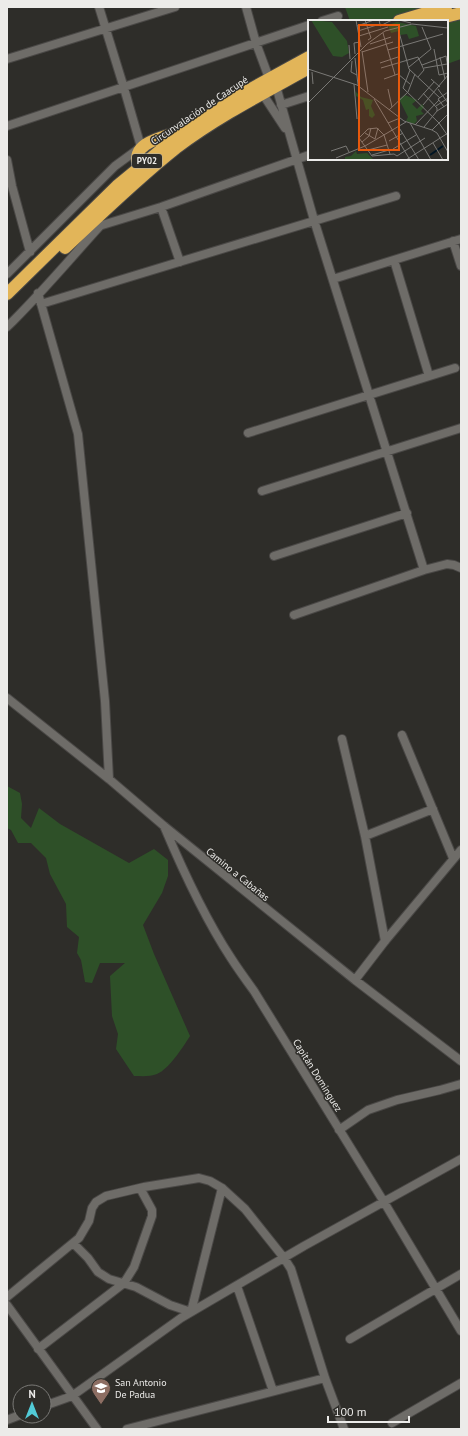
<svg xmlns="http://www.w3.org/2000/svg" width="468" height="1436" font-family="'PT Sans',sans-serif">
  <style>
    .green { fill: #2e5028 }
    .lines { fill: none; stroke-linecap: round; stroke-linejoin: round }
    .minor-casing { stroke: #4a4846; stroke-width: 10 }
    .highway-casing { stroke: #4a4846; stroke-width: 14 }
    .minor { stroke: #6e6c68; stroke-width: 8 }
    .highway { stroke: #e2b559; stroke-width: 12 }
    .labels { text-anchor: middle; stroke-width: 3; stroke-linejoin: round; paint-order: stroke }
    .shield { fill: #2e2d29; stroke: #b3b2af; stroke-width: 1 }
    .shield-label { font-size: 9px; font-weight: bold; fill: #ecebe9 }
    .street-label { font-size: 10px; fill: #ecebe9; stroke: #2e2d29 }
    .poi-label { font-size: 10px; fill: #ecebe9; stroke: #2e2d29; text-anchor: start }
    .inset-river { fill: none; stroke: #001524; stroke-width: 2 }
    .inset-road { fill: none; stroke: #7a7976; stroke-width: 1 }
    .view { fill: #e8590c; fill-opacity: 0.15; stroke: #e8590c; stroke-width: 2 }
    .inset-edge { fill: none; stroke: #ecebe9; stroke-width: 2 }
  </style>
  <rect width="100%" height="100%" fill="#2e2d29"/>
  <path class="green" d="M345 7H461V59L447 64V21H350Z
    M7 786 20 793 22 804 21 818 31 828 39 808 60 824 129 863 154 849 168 860V876L162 893 143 925 154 954 190 1036C183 1047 169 1069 157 1074 150 1077 141 1076 134 1076L116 1049 118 1034 112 1016 110 976 125 963H100L92 983 85 982 81 960 77 953 79 937 67 927 66 904 50 874 46 858 31 843H18L11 830 7 828Z"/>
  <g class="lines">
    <g class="minor-casing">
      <path id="minor" d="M246 7 256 43 269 78
        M322 21 338 16
        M7 59 175 7
        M276 86 314 220 424 570
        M262 93 285 128
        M281 105 309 96
        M7 126 309 25
        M7 160 12 186 30 252
        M161 207 180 262
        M86 230 161 207 309 155
        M453 241 461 266
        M394 260 429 376
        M7 274 115 166 141 147 124 88 99 7
        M333 279 461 239
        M38 293 78 434 105 701 109 779
        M41 304 396 196
        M7 327C40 295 69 260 100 226
        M248 433 455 368
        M262 491 461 428
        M274 556 407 513
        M294 615 424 570 447 564 454 565 461 568
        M7 698 109 779 164 826 355 980 461 1061
        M402 735 453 858
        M342 739 365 836 385 941
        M164 826C183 871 204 917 231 958 238 969 246 980 254 991L384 1202 461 1331
        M365 836 433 809
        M355 980 385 941 461 850
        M339 1130 368 1110 397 1100 440 1090 461 1084
        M73 1243 88 1258 98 1272 109 1279 136 1287 170 1305 191 1312 222 1188
        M237 1286 273 1391
        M7 1297 79 1238 89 1221 92 1208 96 1202 106 1196 144 1187 199 1178 210 1181 222 1188 245 1209 284 1258 291 1269 325 1378 344 1429
        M7 1305 97 1429
        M350 1339 461 1274
        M38 1349 124 1283 134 1267 152 1216V1210L140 1188
        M44 1406 72 1396 181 1318 198 1308 304 1246 461 1159
        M7 1420 20 1415
        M392 1423 461 1383
        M127 1429 325 1378"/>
    </g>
    <g class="highway-casing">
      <path id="highway" d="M399 21 446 7
        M429 21 461 13
        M140 167C127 144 163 137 179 132
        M65 248C101 214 137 179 176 148 217 117 264 93 309 68
        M7 294 117 186 167 145 238 96 309 57"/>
    </g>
    <use href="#minor" class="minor"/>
    <use href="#highway" class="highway"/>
  </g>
  <defs>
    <g id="school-pin" transform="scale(1)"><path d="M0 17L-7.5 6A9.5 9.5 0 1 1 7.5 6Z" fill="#8d6e63" stroke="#2e2d29"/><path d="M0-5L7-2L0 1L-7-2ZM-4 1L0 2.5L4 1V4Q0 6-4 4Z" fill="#fff"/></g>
  </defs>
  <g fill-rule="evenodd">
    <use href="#school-pin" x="101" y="1388"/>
  </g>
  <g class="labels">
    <rect class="shield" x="132" y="154" width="30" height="14" rx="3"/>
    <g class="shield-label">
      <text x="147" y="164">PY02</text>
    </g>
    <g class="street-label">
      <text transform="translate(199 110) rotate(-34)" y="4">Circunvalación de Caacupé</text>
      <text transform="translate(238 874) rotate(39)" y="4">Camino a Cabañas</text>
      <text transform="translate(318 1075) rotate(58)" y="4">Capitán Dominguez</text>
    </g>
    <g class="poi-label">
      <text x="115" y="1386">San Antonio<tspan x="115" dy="12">De Padua</tspan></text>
    </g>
  </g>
  <g transform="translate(308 20)">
    <rect width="140" height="140" fill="#2e2d29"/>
    <path d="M3 0 24 2 39 21 41 33 34 37 25 36ZM89 2 108 6 111 16 101 19 99 14 92 15 91 11 83 13 80 5ZM47 71 53 77 65 80 63 86 67 95 64 98 61 96V89L58 90 55 80 48 76ZM97 75 109 80 104 84 109 89 114 84 116 87 113 91 116 94 108 96 109 101 106 104 98 101 100 97 91 79ZM48 131 49 134 59 133 65 139 37 140V137L43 136Z" fill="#2e5028"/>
    <path class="inset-river" d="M122 135 135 126"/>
    <path class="inset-road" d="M48 0 53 27M57 0 63 18 60 20M91 0 103 3M49 6 66 0M72 6 84 0M50 11 72 4 71 0M91 12 101 49 132 78M75 13 87 55M51 16 80 7M62 24 83 17M41 25 42 39M126 29 131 55 140 53M80 30 135 14M54 31 60 72M54 32 85 22M47 34 46 23 52 22M132 37 137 59M47 38 50 65M44 41 43 52 49 55M72 43 90 37M114 45 138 36 140 48M101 47 123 29 114 7M73 48 110 37 111 40M116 48 139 44M0 49 49 65 96 101 124 110M102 50 95 68 131 103M4 52 5 64M110 57 116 50 111 39M76 59 90 54 102 64M123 59 132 67M46 64 49 99M80 69 84 87M130 69 140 83M115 73 129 88V91M66 79 102 140M110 80 126 62M0 83 59 24 77 11 104 4 140 8M115 85 140 55M128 86 140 78M136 87 130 79 140 72M81 90 100 72 107 54M140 94 124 110 129 113 140 132M80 103 92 98M102 103 123 140M131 103 140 116M107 105 131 80M90 106 111 140M116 107 129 91 140 84M57 113 67 119 70 108M81 121 95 113M54 122 61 116 63 108M125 123 135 140M85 129 108 115M60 130 79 125M23 131 38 126 41 132M82 134 76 115 69 108 60 109 51 118 64 136 86 134 89 136 117 118M64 135 81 130M28 138 57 126 98 102M98 140 140 113"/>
    <path class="view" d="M51 5H91V130H51Z"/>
    <rect width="140" height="140" class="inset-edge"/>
  </g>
  <rect width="468" height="1436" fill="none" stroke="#ecebe9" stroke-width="16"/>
  <g transform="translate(32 1404)"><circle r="19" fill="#2e2d29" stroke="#7a7976"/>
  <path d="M0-3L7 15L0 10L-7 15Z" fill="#52cbd7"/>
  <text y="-6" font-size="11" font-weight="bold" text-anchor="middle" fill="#ecebe9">N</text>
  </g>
  <path d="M328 1416v6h81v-6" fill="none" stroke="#ecebe9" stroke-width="2"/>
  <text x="334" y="1416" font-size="12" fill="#ecebe9" stroke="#2e2d29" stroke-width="3" paint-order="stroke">100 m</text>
</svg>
